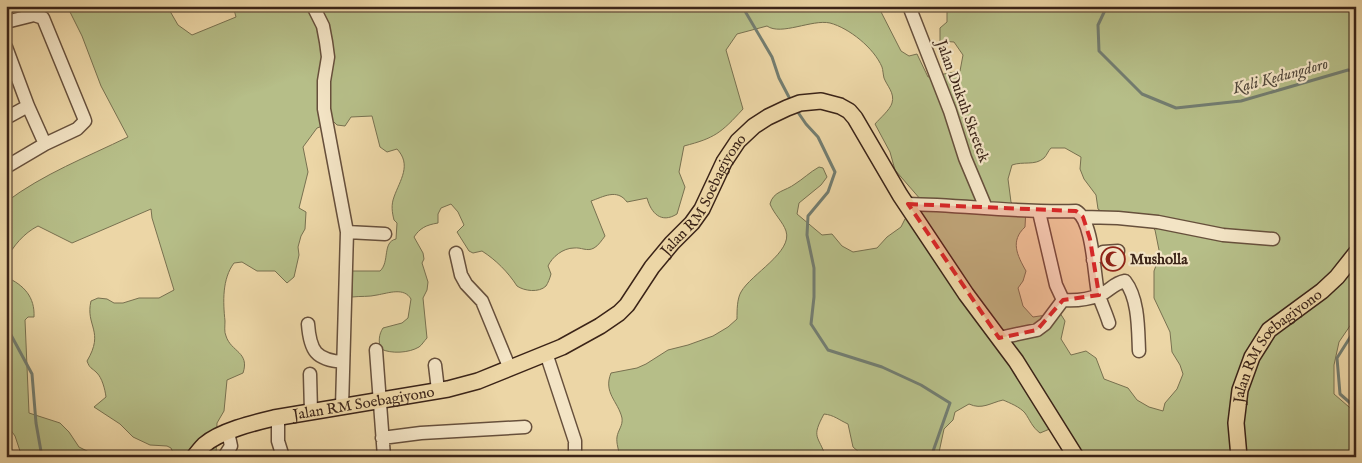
<svg xmlns="http://www.w3.org/2000/svg" width="1362" height="463" font-family="'IM FELL English',serif">
  <style>
    .green { fill: #b6be88; stroke: #787150; fill-rule: evenodd }
    .lines { fill: none; stroke-linecap: round; stroke-linejoin: round }
    .stream { stroke: #737d70; stroke-width: 3 }
    .minor-casing { stroke: #67503c; stroke-width: 15 }
    .major-casing { stroke: #3b2418; stroke-width: 18 }
    .minor { stroke: #f3e4c5; stroke-width: 12 }
    .major { stroke: #ecd6a6; stroke-width: 15 }
    .marked { fill: #d62828; fill-opacity: 0.2; stroke: #d62828; stroke-width: 4; stroke-dasharray: 10 6; stroke-linejoin: round }
    .labels { text-anchor: middle; stroke-width: 4.5; stroke-linejoin: round; paint-order: stroke }
    .street-label { font-size: 15px; fill: #3b2418; stroke: #f3e4c5 }
    .poi-label { font-size: 15px; font-weight: bold; fill: #3b2418; stroke: #f3e4c5; text-anchor: start }
    .water-label { font-size: 16px; font-style: italic; fill: #52493d; stroke: #f3e4c5 }
  </style>
  <rect width="100%" height="100%" fill="#ecd6a6"/>
  <filter id="stains"><feTurbulence type="fractalNoise" baseFrequency=".004" numOctaves="4"/><feColorMatrix values="0 0 0 0 .2 0 0 0 0 .09 0 0 0 0 .02 0 0 0 .5 -.17"/></filter>
  <radialGradient id="worn" r=".72"><stop offset=".6" stop-color="#630" stop-opacity="0"/><stop offset="1" stop-color="#630" stop-opacity=".3"/></radialGradient>
  <path class="green" d="M6 6H46L6 16Z
    M67 6H167L178 25 192 35 236 17 233 6H878L901 51 909 56 917 54 928 77 960 71 963 55 954 42 940 41V28L947 22V6H1356V317L1339 342 1334 365V394L1356 413V457H1082L1062 424 1040 433C1032 427 1030 420 1025 413 1020 407 1010 403 1003 400 990 403 982 410 969 404L955 412 953 420 944 429 938 457H872L860 453 853 447 848 424C839 420 834 415 824 414 811 438 818 435 826 457H620C619 451 616 443 617 437 618 430 623 426 622 418 618 401 603 393 611 373L637 368 646 364 668 350 688 345 713 336 728 327 737 319C737 310 737 299 741 292 751 274 793 252 786 231 783 222 774 214 770 204 773 191 786 191 795 184 803 179 810 172 819 167L823 168 827 177 821 185 799 203 797 214 822 235 832 234 842 246 853 252 877 248 887 237 901 227 905 219 921 200 895 170 890 152 875 124C880 118 890 110 892 103 895 93 887 86 884 78 883 74 883 70 882 67 874 48 849 28 830 23 812 19 781 36 767 26L737 34 726 50 743 109C721 133 715 138 684 146L679 172 685 187 677 214C661 224 651 213 647 198L627 202C617 188 603 197 591 201L605 236C602 240 598 246 594 248 587 252 581 247 574 248 563 248 552 257 548 266L551 274C550 278 548 283 546 286 539 293 524 291 517 286 508 272 496 260 482 251L473 253 469 251 457 232 464 225 458 212 451 204 441 208 438 214V223C426 225 420 228 414 237L423 253 424 259 422 263 428 282 427 290 423 298 427 338C424 341 422 345 419 347 409 353 391 354 381 349 378 342 379 334 383 328L402 323 408 318 411 299C404 287 389 293 377 295 369 297 360 296 352 297V271H380C390 262 382 242 396 239L397 223 394 220C392 212 391 205 394 197 400 180 412 165 397 149L387 152 380 147 372 116 351 117 345 126 337 125 334 122 317 128 303 147 308 172 299 208 306 212 305 229 301 236 298 247 299 255 294 277 287 283 275 271H257L242 262 234 263C222 279 223 302 225 321 225 326 224 332 226 336 231 352 250 352 243 373L227 380 224 411 217 423 216 457H175L171 448 167 446 150 445 133 437 120 424 94 407 106 397C105 389 102 378 97 373 91 367 90 369 87 361 105 331 85 326 91 301L98 298 107 299 114 303H123L139 298H159L174 290 152 218 151 209 72 243 38 226C24 233 13 246 6 260V202C43 174 87 157 128 137L101 86 82 36ZM1051 148H1065L1081 157 1080 169 1084 179 1096 195 1098 209 1106 215H1140L1155 230 1160 255 1154 271V298L1170 332 1172 352 1180 365 1183 374 1177 389 1165 403 1163 411 1149 407 1137 400 1128 388 1104 379 1096 358 1086 351 1071 355 1061 339 1065 321 1060 313 1033 317 1023 306 1018 288 1023 281 1026 271C1017 255 1010 241 1025 227L1026 208 1014 205 1011 202 1008 179 1012 165C1023 161 1035 166 1044 158 1047 155 1048 151 1051 148Z
    M6 277C24 285 35 297 34 317H28L25 320 29 413 60 423 69 432 79 447 99 457H22L15 436 10 429H6Z"/>
  <g class="lines">
    <path class="stream" d="M742 6 772 57 779 78 791 101
      M1107 6 1098 25 1099 51 1142 94 1176 108 1241 101 1348 70 1356 71
      M795 108 806 124 818 137 835 172 828 192 808 216 807 235 814 268V297L811 324 828 350 882 367 921 385 950 403 931 457
      M1356 328 1337 358 1340 394 1356 408
      M6 331 11 335 32 374 36 423 42 457"/>
    <g class="minor-casing">
      <path id="minor" d="M313 6 323 26 326 42 328 57 324 81V109L347 232 342 407
        M909 6 950 111 965 158 986 208
        M6 22 34 15 43 18 84 118 85 121 77 129 45 144
        M6 47 28 106 45 144 6 167
        M6 118 28 106
        M908 204C964 205 1020 213 1076 211 1093 220 1094 275 1098 293 1101 303 1106 313 1109 323
        M1039 212 1056 285 1063 300C1075 301 1089 299 1100 295 1109 291 1114 283 1125 281 1139 299 1138 330 1139 351
        M1083 217 1118 218 1158 222 1223 235 1273 239
        M347 232 385 234
        M456 253 461 275 466 284 482 301 510 369
        M1093 260 1103 252 1118 251
        M308 324C310 351 316 360 343 362
        M999 338 1037 330 1045 324 1063 300
        M376 350 384 457
        M546 353 575 441V457
        M435 365 438 390
        M310 374 311 412
        M278 418V441L283 457
        M382 438 421 433 525 427
        M224 457 231 446 228 432"/>
    </g>
    <g class="major-casing">
      <g id="major">
        <path id="s1" d="M194 457C197 453 201 448 204 445 220 431 253 423 274 418L448 389 478 381 562 347 600 326 619 313 627 305 652 267 672 243 692 223 702 209 724 162 738 141 754 126 768 117 787 108 800 103 821 101 840 106 849 111 855 118 900 195 966 294 1016 361 1076 457"/>
        <path id="s2" d="M1239 457 1236 423 1240 390 1252 357 1269 330 1322 291 1337 277 1356 253"/>
      </g>
    </g>
    <use href="#minor" class="minor"/>
    <use href="#major" class="major"/>
  </g>
  <path class="marked" d="M908 204 1076 211 1083 217 1090 239 1099 295 1063 300 1037 330 999 338Z"/>
  <defs>
    <g id="mosque-ring" transform="scale(1.25)"><circle r="9.5" fill="#f3e4c5" stroke="#8f2418" stroke-width="1.5"/><path d="M3.5-4.9A6 6 0 1 0 3.5 4.9A5 5 0 1 1 3.5-4.9Z" fill="#8f2418"/></g>
  </defs>
  <g fill-rule="evenodd">
    <use href="#mosque-ring" x="1113" y="259"/>
  </g>
  <g class="labels">
    <g class="street-label">
      <text transform="translate(963 101) rotate(70)" y="5">Jalan Dukuh Skretek</text>
      <text dy="5" stroke="none"><textPath href="#s1" startOffset="602">Jalan RM Soebagiyono</textPath></text>
      <text dy="5" stroke="none"><textPath href="#s2" startOffset="126">Jalan RM Soebagiyono</textPath></text>
      <text dy="5" stroke="none"><textPath href="#s1" startOffset="182">Jalan RM Soebagiyono</textPath></text>
    </g>
    <g class="poi-label">
      <text x="1130" y="264">Musholla</text>
    </g>
    <g class="water-label">
      <text transform="translate(1280 75) rotate(-15)" y="6">Kali Kedungdoro</text>
    </g>
  </g>
  <rect width="1362" height="463" fill="none" stroke="#ecd6a6" stroke-width="25"/>
  <rect x="8" y="8" width="1347" height="448" fill="none" stroke="#3b2418" stroke-width="2.5"/>
  <rect x="12" y="12" width="1337" height="438" fill="none" stroke="#3b2418"/>
  <rect width="100%" height="100%" filter="url(#stains)"/>
  <rect width="100%" height="100%" fill="url(#worn)"/>
</svg>
